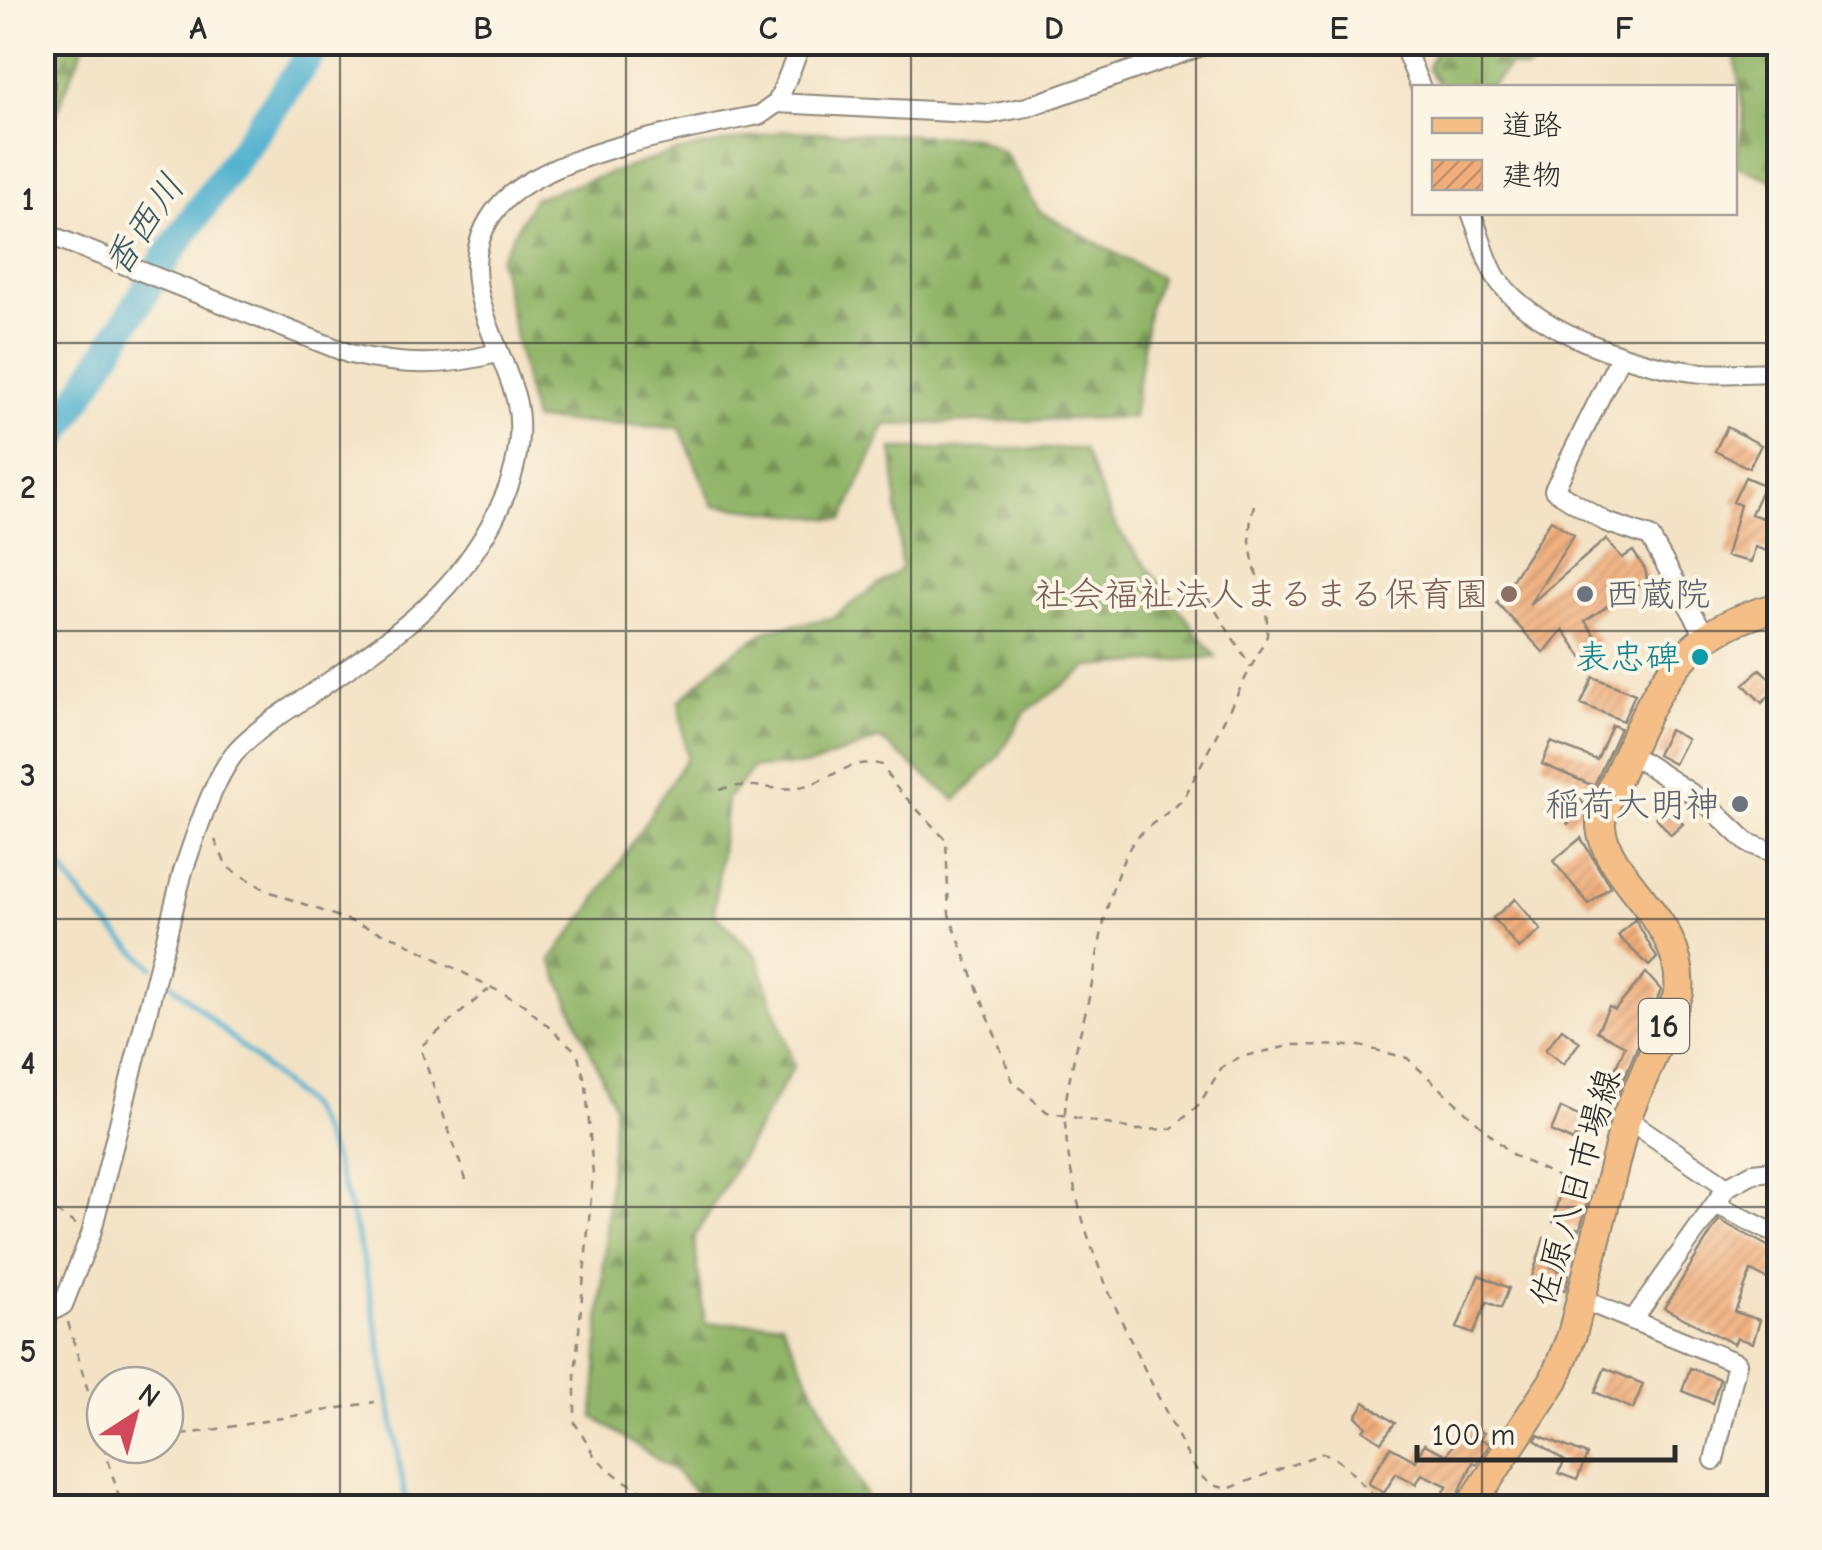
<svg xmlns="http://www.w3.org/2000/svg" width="1822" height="1550" font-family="'Comic Neue','Klee One',sans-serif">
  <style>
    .forest { fill: url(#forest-firs); stroke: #5e704a; stroke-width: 2.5 }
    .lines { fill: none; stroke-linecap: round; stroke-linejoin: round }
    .stream { stroke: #50b0cf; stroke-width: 5 }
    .river { stroke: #50b0cf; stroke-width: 30 }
    .building { fill: url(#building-hatch) }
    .minor-casing { stroke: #8f8678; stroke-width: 22 }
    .primary-casing { stroke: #8f8678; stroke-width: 32 }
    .path { stroke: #8f8678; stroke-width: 2.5; stroke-dasharray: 8 8; stroke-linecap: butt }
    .minor { stroke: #fff; stroke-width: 18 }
    .primary { stroke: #f5be86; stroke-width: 28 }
    .grid { fill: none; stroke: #2b2b2b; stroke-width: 2.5; stroke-opacity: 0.55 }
    .education-dot { fill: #8d6e63; stroke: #fcf5e5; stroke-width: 4 }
    .worship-dot { fill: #6b7280; stroke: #fcf5e5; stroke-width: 4 }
    .culture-dot { fill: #0f9aa8; stroke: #fcf5e5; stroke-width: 4 }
    .labels { text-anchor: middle; stroke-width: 8; stroke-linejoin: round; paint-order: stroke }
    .shield { fill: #fcf5e5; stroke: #6a6863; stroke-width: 2.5 }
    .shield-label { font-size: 32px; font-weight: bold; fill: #2b2b2b }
    .education-label { font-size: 35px; fill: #785e54; stroke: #fcf5e5; text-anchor: end }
    .worship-label { font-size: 35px; fill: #5b616d; stroke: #fcf5e5; text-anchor: start }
    .culture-label { font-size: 35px; fill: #0d838f; stroke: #fcf5e5; text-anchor: end }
    .street-label { font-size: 35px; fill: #2b2b2b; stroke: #fcf5e5 }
    .water-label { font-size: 38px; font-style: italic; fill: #385a64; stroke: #fcf5e5 }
    .neatline { fill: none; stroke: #2b2b2b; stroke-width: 4 }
    .grid-label { font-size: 32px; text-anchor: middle; font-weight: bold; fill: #2b2b2b }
  </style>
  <defs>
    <pattern id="forest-firs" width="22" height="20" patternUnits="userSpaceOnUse" patternTransform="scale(2.5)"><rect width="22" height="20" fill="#92b569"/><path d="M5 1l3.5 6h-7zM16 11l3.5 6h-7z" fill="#779357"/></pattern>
    <pattern id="building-hatch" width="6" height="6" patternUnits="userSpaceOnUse" patternTransform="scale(2.5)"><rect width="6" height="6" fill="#f1ae7c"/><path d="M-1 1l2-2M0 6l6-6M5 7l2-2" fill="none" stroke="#c38e66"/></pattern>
  </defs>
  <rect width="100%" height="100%" fill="#fcf5e5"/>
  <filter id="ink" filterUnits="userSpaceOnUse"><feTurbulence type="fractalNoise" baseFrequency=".01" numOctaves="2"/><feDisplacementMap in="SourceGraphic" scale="20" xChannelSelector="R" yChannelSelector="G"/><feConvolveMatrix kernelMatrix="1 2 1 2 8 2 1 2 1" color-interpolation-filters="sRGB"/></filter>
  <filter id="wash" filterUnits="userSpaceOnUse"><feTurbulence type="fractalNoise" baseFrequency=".0048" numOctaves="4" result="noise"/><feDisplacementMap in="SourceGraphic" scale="40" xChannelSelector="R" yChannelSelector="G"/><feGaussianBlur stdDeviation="2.25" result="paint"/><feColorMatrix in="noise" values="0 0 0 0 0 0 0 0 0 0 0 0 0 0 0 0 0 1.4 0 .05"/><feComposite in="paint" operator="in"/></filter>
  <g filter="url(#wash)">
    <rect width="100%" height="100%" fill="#f3e2c5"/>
    <path class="forest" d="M43 43H85L47 134Z
      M1446 43V42L1578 43 1525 70 1510 65 1490 87H1441L1428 68 1435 51Z
      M1733 43H1779V183L1735 165 1744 118Z
      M785 131 975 137 1005 153 1039 211 1160 278 1149 306 1133 417 885 425 843 520 713 505 680 428 533 420 499 259 534 198 675 152Z
      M893 449H1083L1116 527 1216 657 1089 667 1025 712 999 756 956 800 880 739 810 765 753 768 727 799 714 913 757 956 794 1066 694 1238 705 1324 781 1322 871 1507H709L676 1472 594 1417 614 1105 551 960 590 909 687 757 679 702 722 660 768 630 832 618 901 569Z"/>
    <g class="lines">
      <path class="stream" d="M42 821C58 883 107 925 153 967
        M161 974 307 1106C367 1203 386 1392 407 1508"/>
      <path class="river" d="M42 457 166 258 319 42"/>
    </g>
    <g id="blocks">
      <path class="building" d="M1727 427 1761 445 1749 468 1715 451Z
        M1745 477 1764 485 1751 514 1780 524 1773 553 1755 547 1751 562 1726 556 1740 505 1733 502Z
        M1551 520 1574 535 1529 605 1606 539 1622 558 1633 551 1645 569 1647 579 1585 621 1601 644 1582 657 1563 629 1544 653 1497 603Z
        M1760 669 1778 687 1762 703 1744 685Z
        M1593 677 1635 694 1623 721 1581 704Z
        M1612 725 1620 728 1594 786 1542 764 1551 742 1597 760Z
        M1669 730 1687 739 1674 764 1657 755Z
        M1576 793 1586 807 1568 824 1556 808Z
        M1667 807 1683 824 1671 835 1656 817Z
        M1581 838 1610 887 1589 904 1553 861Z
        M1515 899 1541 930 1519 949 1493 918Z
        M1635 919 1657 958 1649 966 1618 936Z
        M1646 973 1661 990 1617 1095 1606 1091 1625 1046 1597 1031 1609 1007 1615 1010Z
        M1562 1029 1580 1042 1563 1064 1545 1050Z
        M1561 1108 1591 1122 1583 1140 1575 1137 1573 1141 1551 1131Z
        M1561 1187 1585 1192 1583 1199 1588 1200 1580 1229 1553 1222Z
        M1719 1220 1777 1251 1771 1263 1778 1267 1771 1281 1751 1271 1735 1312 1760 1320 1753 1343 1737 1338 1734 1344 1664 1308Z
        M1544 1238 1558 1242 1551 1267 1569 1275 1565 1290 1532 1277Z
        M1479 1275 1509 1288 1501 1308 1487 1302 1473 1334 1457 1328Z
        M1605 1368 1643 1384 1633 1409 1595 1392Z
        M1690 1368 1720 1379 1712 1403 1682 1391Z
        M1365 1402 1395 1423 1381 1442 1363 1430 1366 1426 1356 1416Z
        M1465 1423 1484 1433 1481 1439 1490 1444 1477 1464 1473 1462 1452 1508H1432L1448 1486 1422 1474 1416 1484 1396 1473 1384 1493 1368 1483 1390 1447 1416 1461 1424 1444 1447 1455Z
        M1538 1435 1587 1455 1577 1480 1558 1473 1565 1461 1535 1440Z"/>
    </g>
  </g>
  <g filter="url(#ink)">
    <use href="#blocks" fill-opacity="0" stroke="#8f8678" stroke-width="2.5"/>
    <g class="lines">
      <g class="minor-casing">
        <path id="minor" d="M1402 42 1421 88
          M777 103 990 114 1027 107 1213 42
          M42 183 46 42
          M1471 212C1480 234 1487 266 1501 284 1541 334 1640 367 1702 373 1727 375 1754 372 1780 372
          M42 232 350 354C403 366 445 367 497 353
          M1621 355 1554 490 1606 522 1650 537 1705 635
          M1629 753 1706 803 1748 843 1780 855
          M1626 1118 1727 1187
          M1715 1204 1780 1236
          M1583 1300 1737 1363 1714 1460
          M42 1317 63 1305 91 1234 183 871C196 835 214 774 240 747 261 726 288 710 313 693 398 633 467 590 508 488 518 461 523 428 516 399 499 337 446 268 499 206 542 154 693 128 760 115L777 103 802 42
          M1633 1320 1727 1187 1753 1173 1780 1170"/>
      </g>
      <g class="primary-casing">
        <path id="primary" d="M1469 1508 1554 1380 1572 1335 1626 1118 1679 993C1686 920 1607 882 1601 827 1600 817 1605 807 1608 797 1653 703 1665 633 1780 607"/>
      </g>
      <path class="path" d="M1254 505C1239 561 1270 584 1267 636L1184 798C1167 817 1140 827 1129 849 1107 889 1100 944 1091 988 1084 1023 1063 1089 1065 1122 1072 1243 1140 1356 1191 1463 1202 1478 1209 1488 1230 1488L1323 1453C1350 1461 1364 1494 1390 1508
        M1199 584 1251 667
        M720 790C748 779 772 793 799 787 829 782 852 756 882 765L896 787 946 840 949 914 1013 1082 1047 1112 1137 1130 1171 1129 1198 1106 1222 1067 1240 1057 1294 1045 1360 1046 1407 1058 1514 1156 1584 1189
        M215 840 227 867 268 891 399 939 523 1004 577 1052 586 1084 593 1175 575 1375V1423L595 1457 621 1479 676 1508
        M466 1180 420 1047 489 989
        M42 1203 77 1225
        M68 1322 122 1508
        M165 1438 375 1402
        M107 1448 124 1445"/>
      <use href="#minor" class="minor"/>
      <use href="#primary" class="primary"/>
    </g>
  </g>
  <path class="grid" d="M340 42V1508M626 42V1508M911 42V1508M1196 42V1508M1482 42V88M1482 212V1508M42 343H1780M42 631H1780M42 919H1780M42 1207H1780"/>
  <circle class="education-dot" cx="1509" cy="594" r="10"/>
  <g class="worship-dot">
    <circle cx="1585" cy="594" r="10"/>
    <circle cx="1740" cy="804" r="10"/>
  </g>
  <circle class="culture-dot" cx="1700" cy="657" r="10"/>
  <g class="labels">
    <rect class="shield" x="1639" y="999" width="50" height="54" rx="8"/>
    <g class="shield-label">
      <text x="1664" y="1037">16</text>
    </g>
    <g class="education-label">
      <text x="1489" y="606">社会福祉法人まるまる保育園</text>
    </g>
    <g class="worship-label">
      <text x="1605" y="606">西蔵院</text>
      <text x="1720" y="816" text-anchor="end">稲荷大明神</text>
    </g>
    <g class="culture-label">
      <text x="1680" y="669">表忠碑</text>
    </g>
    <g class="street-label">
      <text transform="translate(1575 1187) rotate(-74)" y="12">佐原八日市場線</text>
    </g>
    <g class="water-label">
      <text transform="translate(143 225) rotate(-56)" y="13">香西川</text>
    </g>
  </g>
  <rect width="1822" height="1550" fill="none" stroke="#fcf5e5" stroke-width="110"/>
  <rect x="1412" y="85" width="325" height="130" fill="#fcf5e5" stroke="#a8a49b" stroke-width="2.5"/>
  <rect x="1432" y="118" width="50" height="15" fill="#f5be86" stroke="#a8a49b" stroke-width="2.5"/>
  <text x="1502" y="135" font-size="30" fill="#2b2b2b">道路</text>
  <rect x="1432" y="160" width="50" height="30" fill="url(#building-hatch)" stroke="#a8a49b" stroke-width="2.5"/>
  <text x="1502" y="185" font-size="30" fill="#2b2b2b">建物</text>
  <g transform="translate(135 1415) rotate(36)"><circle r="48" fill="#fcf5e5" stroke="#a8a49b" stroke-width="2.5"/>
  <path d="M0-8L18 38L0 25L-18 38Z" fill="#d1495b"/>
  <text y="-15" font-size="28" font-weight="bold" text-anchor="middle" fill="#2b2b2b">N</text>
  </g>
  <path d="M1417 1445v15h258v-15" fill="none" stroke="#2b2b2b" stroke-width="5"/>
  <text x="1432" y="1445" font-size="30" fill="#2b2b2b" stroke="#fcf5e5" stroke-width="8" paint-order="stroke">100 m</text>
  <rect x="55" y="55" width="1712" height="1440" class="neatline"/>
  <g class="grid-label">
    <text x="198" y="39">A</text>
    <text x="483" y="39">B</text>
    <text x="768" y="39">C</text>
    <text x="1054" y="39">D</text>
    <text x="1339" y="39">E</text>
    <text x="1624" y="39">F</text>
    <text x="28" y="210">1</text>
    <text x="28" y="498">2</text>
    <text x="28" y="786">3</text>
    <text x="28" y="1074">4</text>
    <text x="28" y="1362">5</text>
  </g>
</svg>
